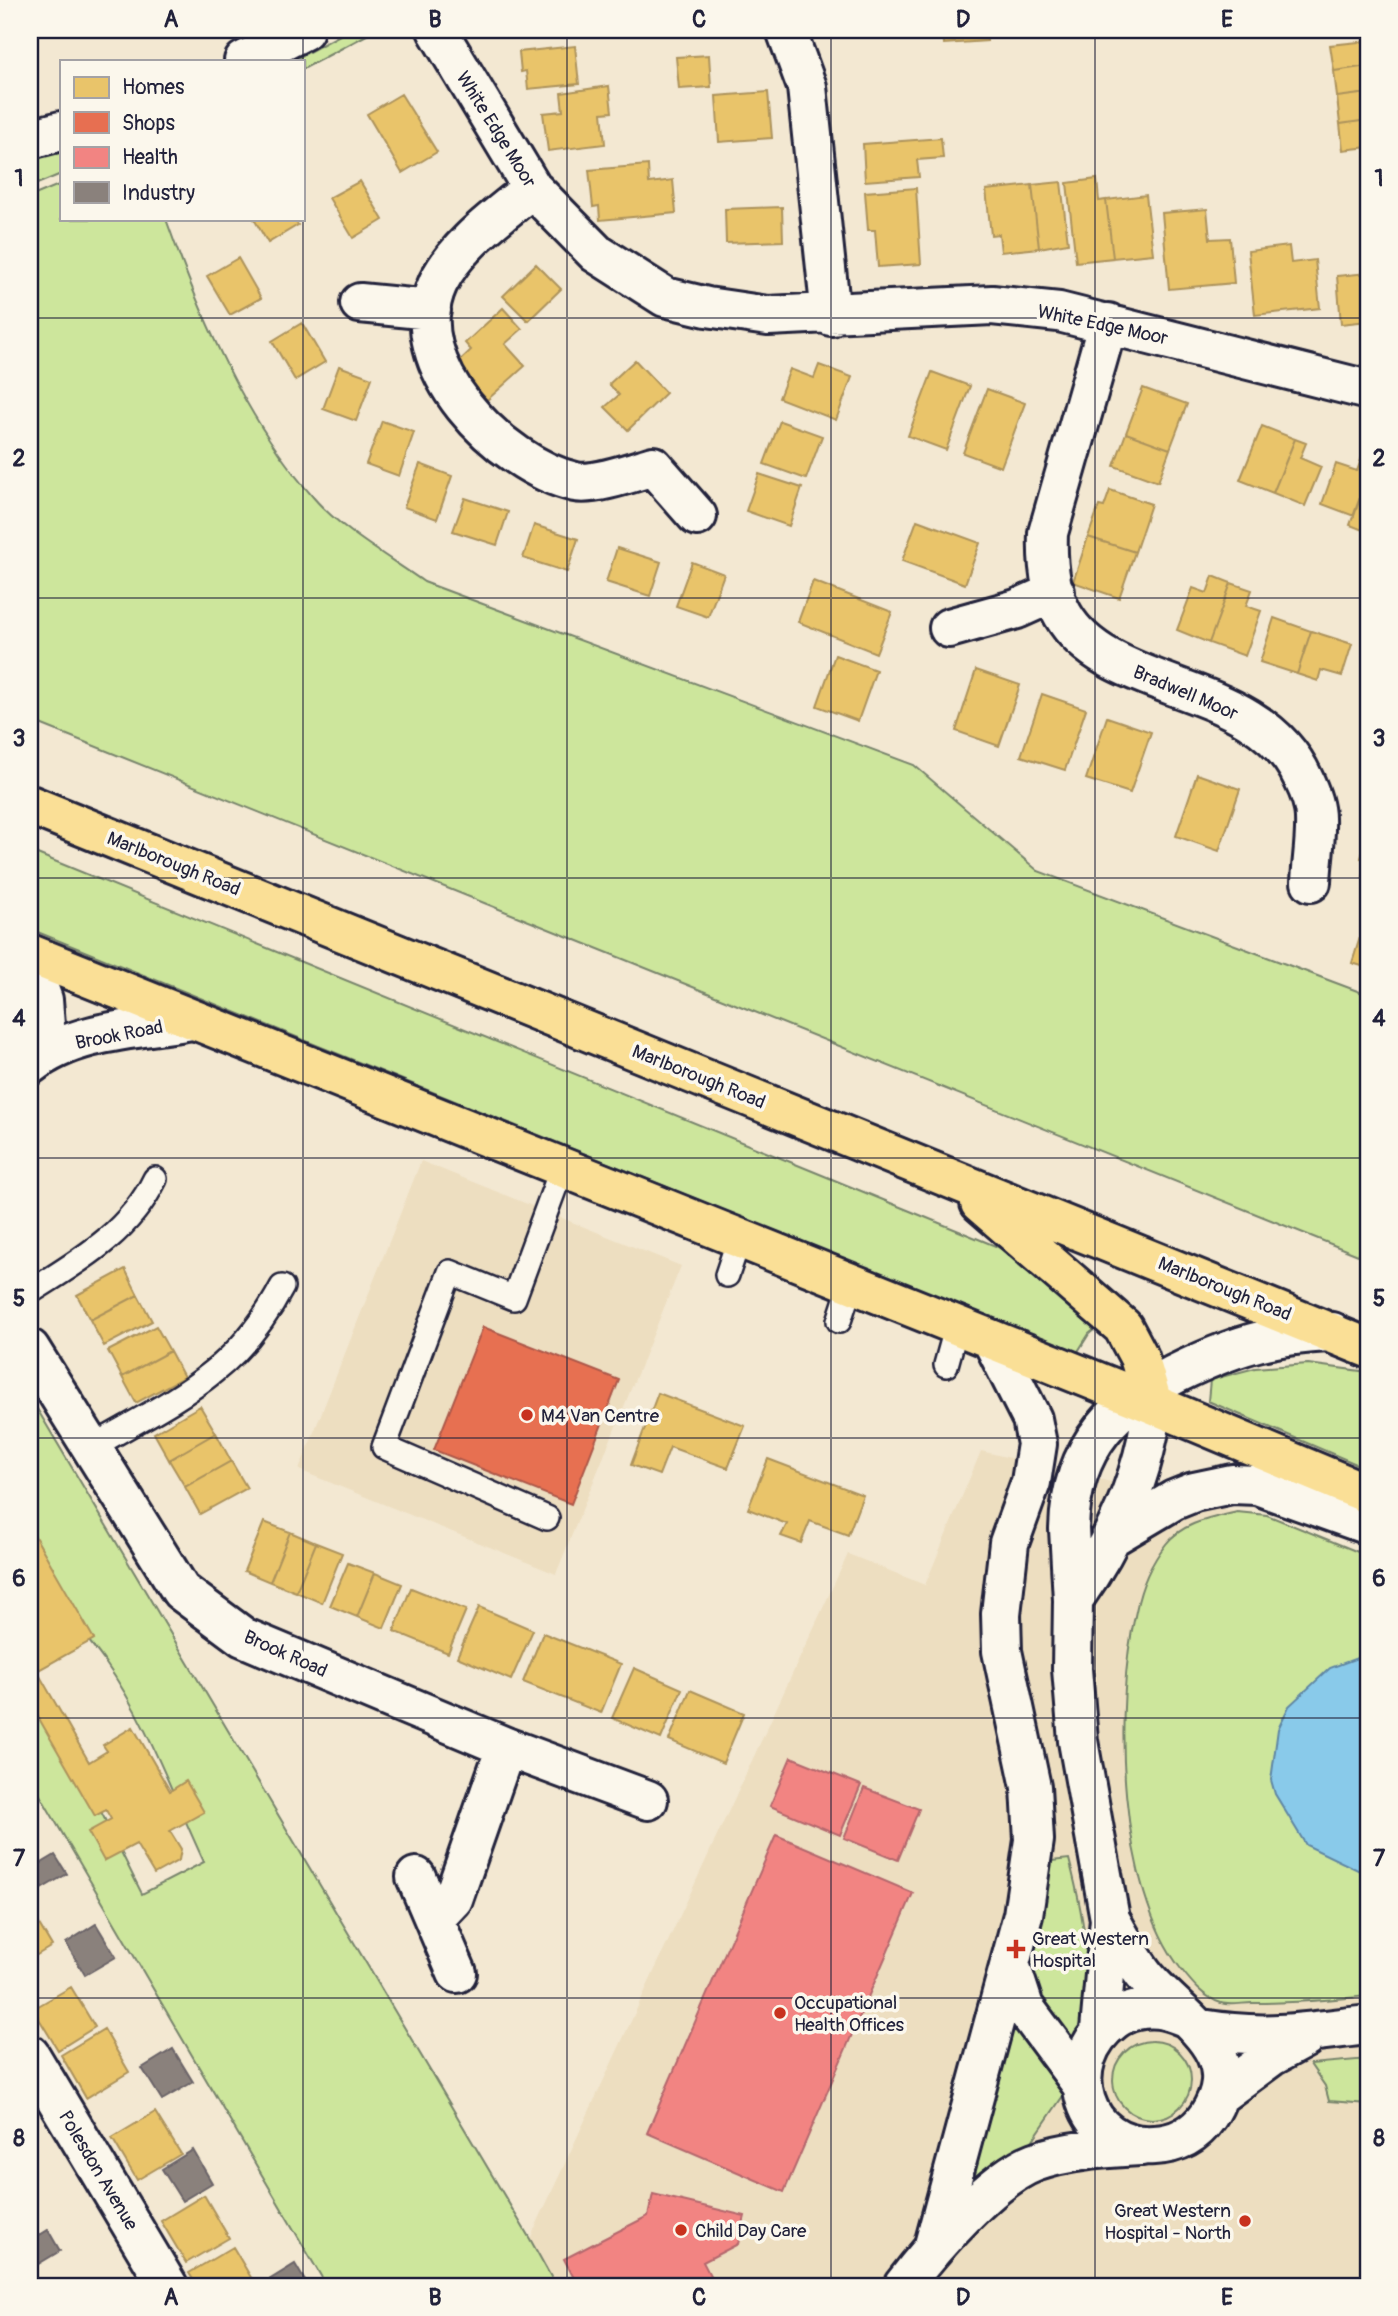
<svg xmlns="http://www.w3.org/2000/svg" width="1398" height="2316" font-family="Pangolin,sans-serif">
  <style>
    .built { fill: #eddec0 }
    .green { fill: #cde69c; stroke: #78846c; stroke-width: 2 }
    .water { fill: #89caea; stroke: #6087a4; stroke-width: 2 }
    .homes { fill: #e9c46a; stroke: #ad935c; stroke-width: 2 }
    .shops { fill: #e76f51; stroke: #ac584a; stroke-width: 2 }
    .health { fill: #f28482; stroke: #b4676d; stroke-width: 2 }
    .industry { fill: #8a817c; stroke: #6b6468; stroke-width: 2 }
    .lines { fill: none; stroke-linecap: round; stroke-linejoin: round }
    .lane-casing { stroke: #22223b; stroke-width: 28 }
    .street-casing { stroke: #22223b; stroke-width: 44 }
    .primary-casing { stroke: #22223b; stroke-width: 44 }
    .lane { stroke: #fbf7ec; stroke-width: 23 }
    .street { stroke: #fbf7ec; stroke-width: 38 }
    .primary { stroke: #fadf96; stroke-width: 38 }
    .grid { fill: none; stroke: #22223b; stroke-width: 2; stroke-opacity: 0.55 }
    .poi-dot { fill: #c8321e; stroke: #fbf7ec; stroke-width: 2.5 }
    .labels { text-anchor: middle; stroke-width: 7; stroke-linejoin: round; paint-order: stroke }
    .street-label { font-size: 19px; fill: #22223b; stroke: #fbf7ec }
    .poi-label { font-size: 19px; fill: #22223b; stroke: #fbf7ec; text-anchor: start }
    .neatline { fill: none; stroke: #22223b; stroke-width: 2.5 }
    .grid-label { font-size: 23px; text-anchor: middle; font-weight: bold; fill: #22223b }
  </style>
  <rect width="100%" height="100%" fill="#f3e8d2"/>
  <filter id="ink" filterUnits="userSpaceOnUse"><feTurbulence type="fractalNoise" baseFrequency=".0143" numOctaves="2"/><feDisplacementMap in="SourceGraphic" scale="14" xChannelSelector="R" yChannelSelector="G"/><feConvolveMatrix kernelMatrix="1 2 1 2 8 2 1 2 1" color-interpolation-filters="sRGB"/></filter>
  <g filter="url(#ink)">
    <path class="built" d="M421 1161 681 1266 556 1574 299 1470Z
      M981 1451 1237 1512 1267 1515 1368 1556V2286H508L848 1554 925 1585Z"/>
    <path class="green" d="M349 30H376L303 69V61H292Z
      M61 152V174L30 187V159Z
      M61 184V219H166C201 317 244 418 313 497 341 530 389 557 424 582L914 765 1038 871 1368 995V1259L30 720V197Z
      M30 851 998 1247 1023 1260 1101 1324 1089 1334 1077 1353 30 929Z
      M1308 1364 1368 1372V1469L1208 1401 1210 1380 1255 1368Z
      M30 1397 530 2239 556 2286H327L325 2283 30 1778V1669L142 1894 204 1862C173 1796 147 1721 105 1662 81 1628 51 1600 30 1564Z
      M1237 1512 1267 1515 1368 1556V1996C1329 2000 1291 2003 1252 2003 1243 2003 1229 2006 1221 2003 1203 1997 1192 1983 1181 1969 1118 1889 1113 1707 1136 1611 1141 1586 1151 1563 1166 1544 1183 1522 1212 1518 1237 1512Z
      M1069 1859C1084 1917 1098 1986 1075 2044L1024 1978 1043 1862Z
      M1010 2017 1067 2090 1028 2147 970 2191 965 2183Z
      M1113 2080a39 39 0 1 1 78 0a39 39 0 1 1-78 0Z
      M1368 2059V2104L1329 2101 1325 2086 1310 2064Z"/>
    <path class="water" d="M1368 1654V1875L1306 1845 1275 1794 1271 1780 1278 1729 1289 1706 1330 1668Z"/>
    <path class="homes" d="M504 30H558V33L505 37Z
      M943 30H986L987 41 944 44Z
      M1368 41V66L1334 71 1330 45Z
      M575 46 579 84 528 89 526 71 521 72 519 52Z
      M709 55 711 87 679 89 676 57Z
      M1368 66V93L1337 97 1334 71Z
      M609 86 612 112 602 113 605 144 548 151 543 113 563 111 561 93Z
      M768 92 772 138 719 142 716 96Z
      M1368 93V120L1340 124 1337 97Z
      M401 94 437 152 402 173 367 114Z
      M1368 120V147L1343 150 1340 124Z
      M941 138 943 158 917 160 919 177 865 181 863 144Z
      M648 165 649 183 673 180 676 213 600 220 599 206 593 207 589 170Z
      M1097 179 1099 201 1106 200 1113 258 1076 262 1067 183Z
      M360 181 383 220 353 238 329 198Z
      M1061 182 1068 243 1039 248 1032 185Z
      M1032 185 1039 248 1001 252 999 234 991 235 986 190Z
      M916 188 921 264 878 267 875 230H868L865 192Z
      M1146 195 1153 254 1113 258 1106 200Z
      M782 207 783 241 726 243 725 209Z
      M1207 209 1210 239 1230 238 1234 283 1169 289 1162 213Z
      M254 219H294L298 225 268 243Z
      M1289 246 1291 263 1315 260 1320 308 1255 315 1248 251Z
      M238 258 261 298 230 315 207 276Z
      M536 264 561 289 528 321 503 296Z
      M1368 273V321L1341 324 1337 276Z
      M503 308 522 329 505 344 525 366 487 400 455 365 471 350 465 343Z
      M302 323 325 362 295 380 272 341Z
      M635 360 666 393 628 430 605 407 619 395 609 384Z
      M819 365 852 377 836 420 779 398 790 369 814 378Z
      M339 366 372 378 356 421 323 409Z
      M932 372 970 386 946 450 908 436Z
      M1143 388 1187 404 1170 449 1126 433Z
      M987 389 1025 403 1001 467 963 453Z
      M382 421 414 432 399 476 366 464Z
      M780 421 822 436 806 479 764 464Z
      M1262 426 1295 439 1273 493 1240 480Z
      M1126 433 1170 449 1158 482 1114 466Z
      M1295 439 1306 443 1300 458 1321 467 1305 506 1273 493Z
      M1362 457 1368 459V475L1354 516 1322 504 1336 464 1357 471Z
      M420 464 452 476 437 519 404 507Z
      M759 474 802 488 789 526 746 511Z
      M1368 475V532L1350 525Z
      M1110 490 1151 504 1135 552 1088 537 1099 506 1104 507Z
      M465 498 508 512 497 545 453 531Z
      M917 520 980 543 965 584 902 561Z
      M534 525 578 539 567 572 523 558Z
      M1088 537 1135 552 1119 598 1073 582Z
      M617 548 661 562 650 596 606 582Z
      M692 562 724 574 708 617 676 606Z
      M1213 576 1231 583 1209 643 1177 630 1193 588 1207 593Z
      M813 581 892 612 876 653 798 622Z
      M1231 583 1252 590 1246 606 1261 611 1245 656 1209 643Z
      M1274 618 1311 631 1297 674 1260 662Z
      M1311 631 1352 644 1342 676 1321 670 1318 681 1297 674Z
      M835 655 876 670 858 721 817 706Z
      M976 670 1020 685 999 746 956 731Z
      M1042 694 1086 709 1065 770 1021 756Z
      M1107 717 1151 732 1130 793 1086 779Z
      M1197 774 1240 789 1219 851 1176 836Z
      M1368 835V878L1363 877 1368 860 1361 858Z
      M1361 934 1368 936V968L1352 963Z
      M125 1269 138 1295 90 1320 77 1295Z
      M138 1295 152 1321 104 1346 90 1320Z
      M156 1326 170 1351 122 1377 108 1351Z
      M170 1351 184 1377 136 1403 122 1377Z
      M658 1393 745 1426 728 1468 670 1447 659 1475 631 1465Z
      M200 1406 216 1433 169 1460 154 1433Z
      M216 1433 231 1461 185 1487 169 1460Z
      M768 1459 863 1495 848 1535 810 1521 801 1543 781 1536 787 1524 748 1509Z
      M231 1461 247 1488 200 1514 185 1487Z
      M264 1522 290 1532 270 1582 244 1571Z
      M290 1532 316 1543 296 1592 270 1582Z
      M33 1533 94 1639 37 1671 89 1762 107 1751 103 1745 133 1727 170 1791 186 1781 204 1812 170 1831 181 1849 179 1860 154 1874 136 1844 104 1861 88 1832 111 1819 106 1810 95 1816 30 1703V1535Z
      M316 1543 342 1553 322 1603 296 1592Z
      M348 1563 375 1573 357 1617 330 1606Z
      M375 1573 402 1584 384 1628 357 1617Z
      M411 1588 466 1610 448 1653 394 1631Z
      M479 1607 533 1630 511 1680 457 1657Z
      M543 1633 621 1664 601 1713 523 1682Z
      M634 1668 682 1689 661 1739 612 1718Z
      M690 1690 744 1713 723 1763 669 1740Z
      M30 1909 52 1946 30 1959Z
      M71 1987 95 2027 58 2050 33 2009Z
      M104 2029 129 2072 86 2098 61 2055Z
      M155 2112 181 2154 137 2180 112 2138Z
      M204 2195 229 2238 186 2263 161 2221Z
      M233 2247 256 2286H197L189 2273Z"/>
    <path class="shops" d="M483 1327 619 1380 571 1504 434 1450Z"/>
    <path class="health" d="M791 1757 861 1785 840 1835 770 1806Z
      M864 1788 919 1809 898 1860 844 1838Z
      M776 1835 913 1893 784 2192 647 2133Z
      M653 2194 745 2216 738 2244 703 2262 715 2285 578 2286 564 2259 648 2216Z"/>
    <path class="industry" d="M55 1855 67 1874 34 1893 30 1885V1870Z
      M96 1924 116 1957 85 1975 66 1943Z
      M173 2049 193 2082 162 2100 142 2068Z
      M193 2150 212 2183 182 2201 162 2169Z
      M48 2230 60 2251 30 2269V2241Z
      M295 2264 308 2286H266L264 2283Z"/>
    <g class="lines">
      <g class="lane-casing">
        <path id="lane" d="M727 1275 739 1239
          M30 1292C79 1261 129 1233 155 1179
          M839 1321 851 1284
          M946 1365 957 1325
          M90 1448C172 1400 236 1375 282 1287
          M547 1518 384 1447 450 1272 514 1298 562 1168"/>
      </g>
      <g class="street-casing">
        <path id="street" d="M437 30 532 188 596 253 665 297 707 307 768 316 992 305 1059 312 1368 390
          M786 30 807 87 831 316
          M244 61 304 30
          M30 139 61 131
          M532 188C499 216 457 244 438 283 400 364 501 465 575 482 594 486 633 472 653 466L697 516
          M360 303 431 310
          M1108 323 1048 533C1047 560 1049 591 1063 615 1109 696 1258 678 1303 778 1309 790 1315 805 1315 818 1316 839 1312 861 1311 882
          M949 628 1017 609 1055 592
          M30 964 43 1000 47 1051
          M30 1065C74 1030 138 1029 192 1020
          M30 1349 181 1591 243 1637 506 1747 648 1800
          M1115 1535 1174 1500 1194 1492 1232 1484 1257 1485 1368 1525
          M1073 1600C1115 1541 1145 1475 1153 1404
          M416 1877 457 1973
          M434 1919 453 1899 506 1747
          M1110 1919C1121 1938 1132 1960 1146 1977 1181 2019 1250 2052 1208 2116 1195 2135 1177 2144 1154 2145 1083 2150 1056 2063 1114 2020 1126 2011 1144 2007 1159 2009 1168 2010 1177 2014 1185 2017
          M1010 1964 1024 2007 1082 2085
          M1201 2029C1267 2040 1304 2032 1368 2025
          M1100 2030 1110 1919 1078 1741 1072 1669 1073 1600 1069 1529C1071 1446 1116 1401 1188 1368 1242 1343 1272 1335 1332 1332
          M30 2055 168 2286
          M1219 2095 1272 2056 1305 2038
          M933 2249 1023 1915 1034 1840 1031 1787 1002 1651 1001 1614 1009 1543 1031 1482 1037 1444 1032 1419 992 1340
          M903 2286C931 2249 992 2178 1035 2162 1068 2150 1107 2148 1142 2146"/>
      </g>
      <g class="primary-casing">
        <path id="primary" d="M30 805 1368 1348
          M30 954 1153 1404 1368 1494
          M980 1203 1123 1327 1139 1357 1153 1404"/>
      </g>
      <use href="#lane" class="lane"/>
      <use href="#street" class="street"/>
      <use href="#primary" class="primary"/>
    </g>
  </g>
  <path class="grid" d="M303 30V61M567 30V2286M831 30V2286M1095 30V2286M303 219V2286M30 318H1368M30 598H1368M30 878H1368M30 1158H1368M30 1438H1368M30 1718H1368M30 1998H1368"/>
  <g class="poi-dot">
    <circle cx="527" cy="1415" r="7"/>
    <path d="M1012.5 1938.5h7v7h7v7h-7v7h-7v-7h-7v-7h7z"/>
    <circle cx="780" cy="2013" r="7"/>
    <circle cx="1245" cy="2221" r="7"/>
    <circle cx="681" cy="2230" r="7"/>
  </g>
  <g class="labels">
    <g class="street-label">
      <text transform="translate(497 129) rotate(58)" y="7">White Edge Moor</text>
      <text transform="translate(1103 324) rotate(12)" y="7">White Edge Moor</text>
      <text transform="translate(1186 692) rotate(23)" y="7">Bradwell Moor</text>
      <text transform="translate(174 863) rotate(22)" y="7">Marlborough Road</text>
      <text transform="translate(119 1034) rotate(-11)" y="7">Brook Road</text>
      <text transform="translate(699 1076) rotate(22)" y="7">Marlborough Road</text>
      <text transform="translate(1225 1288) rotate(22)" y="7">Marlborough Road</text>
      <text transform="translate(286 1653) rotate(24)" y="7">Brook Road</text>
      <text transform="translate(99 2170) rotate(59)" y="7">Polesdon Avenue</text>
    </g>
    <g class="poi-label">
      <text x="541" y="1422">M4 Van Centre</text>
      <text x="1032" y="1945">Great Western<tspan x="1032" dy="22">Hospital</tspan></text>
      <text x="794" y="2009">Occupational<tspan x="794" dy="22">Health Offices</tspan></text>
      <text x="1231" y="2217" text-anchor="end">Great Western<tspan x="1231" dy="22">Hospital - North</tspan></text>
      <text x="695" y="2237">Child Day Care</text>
    </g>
  </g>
  <rect width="1398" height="2316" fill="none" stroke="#fbf7ec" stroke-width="77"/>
  <rect x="60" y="60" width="245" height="161" fill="#fbf7ec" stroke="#a4a2a5" stroke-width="2"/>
  <rect x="74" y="77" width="35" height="21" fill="#e9c46a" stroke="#a4a2a5" stroke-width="2"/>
  <text x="122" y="94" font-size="21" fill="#22223b">Homes</text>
  <rect x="74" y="112" width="35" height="21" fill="#e76f51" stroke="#a4a2a5" stroke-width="2"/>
  <text x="122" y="130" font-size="21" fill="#22223b">Shops</text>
  <rect x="74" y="147" width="35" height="21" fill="#f28482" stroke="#a4a2a5" stroke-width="2"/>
  <text x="122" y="164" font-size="21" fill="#22223b">Health</text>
  <rect x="74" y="182" width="35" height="21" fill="#8a817c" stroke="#a4a2a5" stroke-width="2"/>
  <text x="122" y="200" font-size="21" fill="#22223b">Industry</text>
  <rect x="38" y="38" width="1322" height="2240" class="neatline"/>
  <g class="grid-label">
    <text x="171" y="27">A</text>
    <text x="435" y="27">B</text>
    <text x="699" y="27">C</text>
    <text x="963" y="27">D</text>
    <text x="1227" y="27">E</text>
    <text x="19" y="186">1</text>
    <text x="1379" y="186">1</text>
    <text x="19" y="466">2</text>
    <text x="1379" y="466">2</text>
    <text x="19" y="746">3</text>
    <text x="1379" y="746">3</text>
    <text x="19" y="1026">4</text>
    <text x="1379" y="1026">4</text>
    <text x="19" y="1306">5</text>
    <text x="1379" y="1306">5</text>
    <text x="19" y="1586">6</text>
    <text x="1379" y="1586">6</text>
    <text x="19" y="1866">7</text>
    <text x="1379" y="1866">7</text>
    <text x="19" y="2146">8</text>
    <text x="1379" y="2146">8</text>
    <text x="171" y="2305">A</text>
    <text x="435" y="2305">B</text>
    <text x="699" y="2305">C</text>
    <text x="963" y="2305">D</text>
    <text x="1227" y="2305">E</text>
  </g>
</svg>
